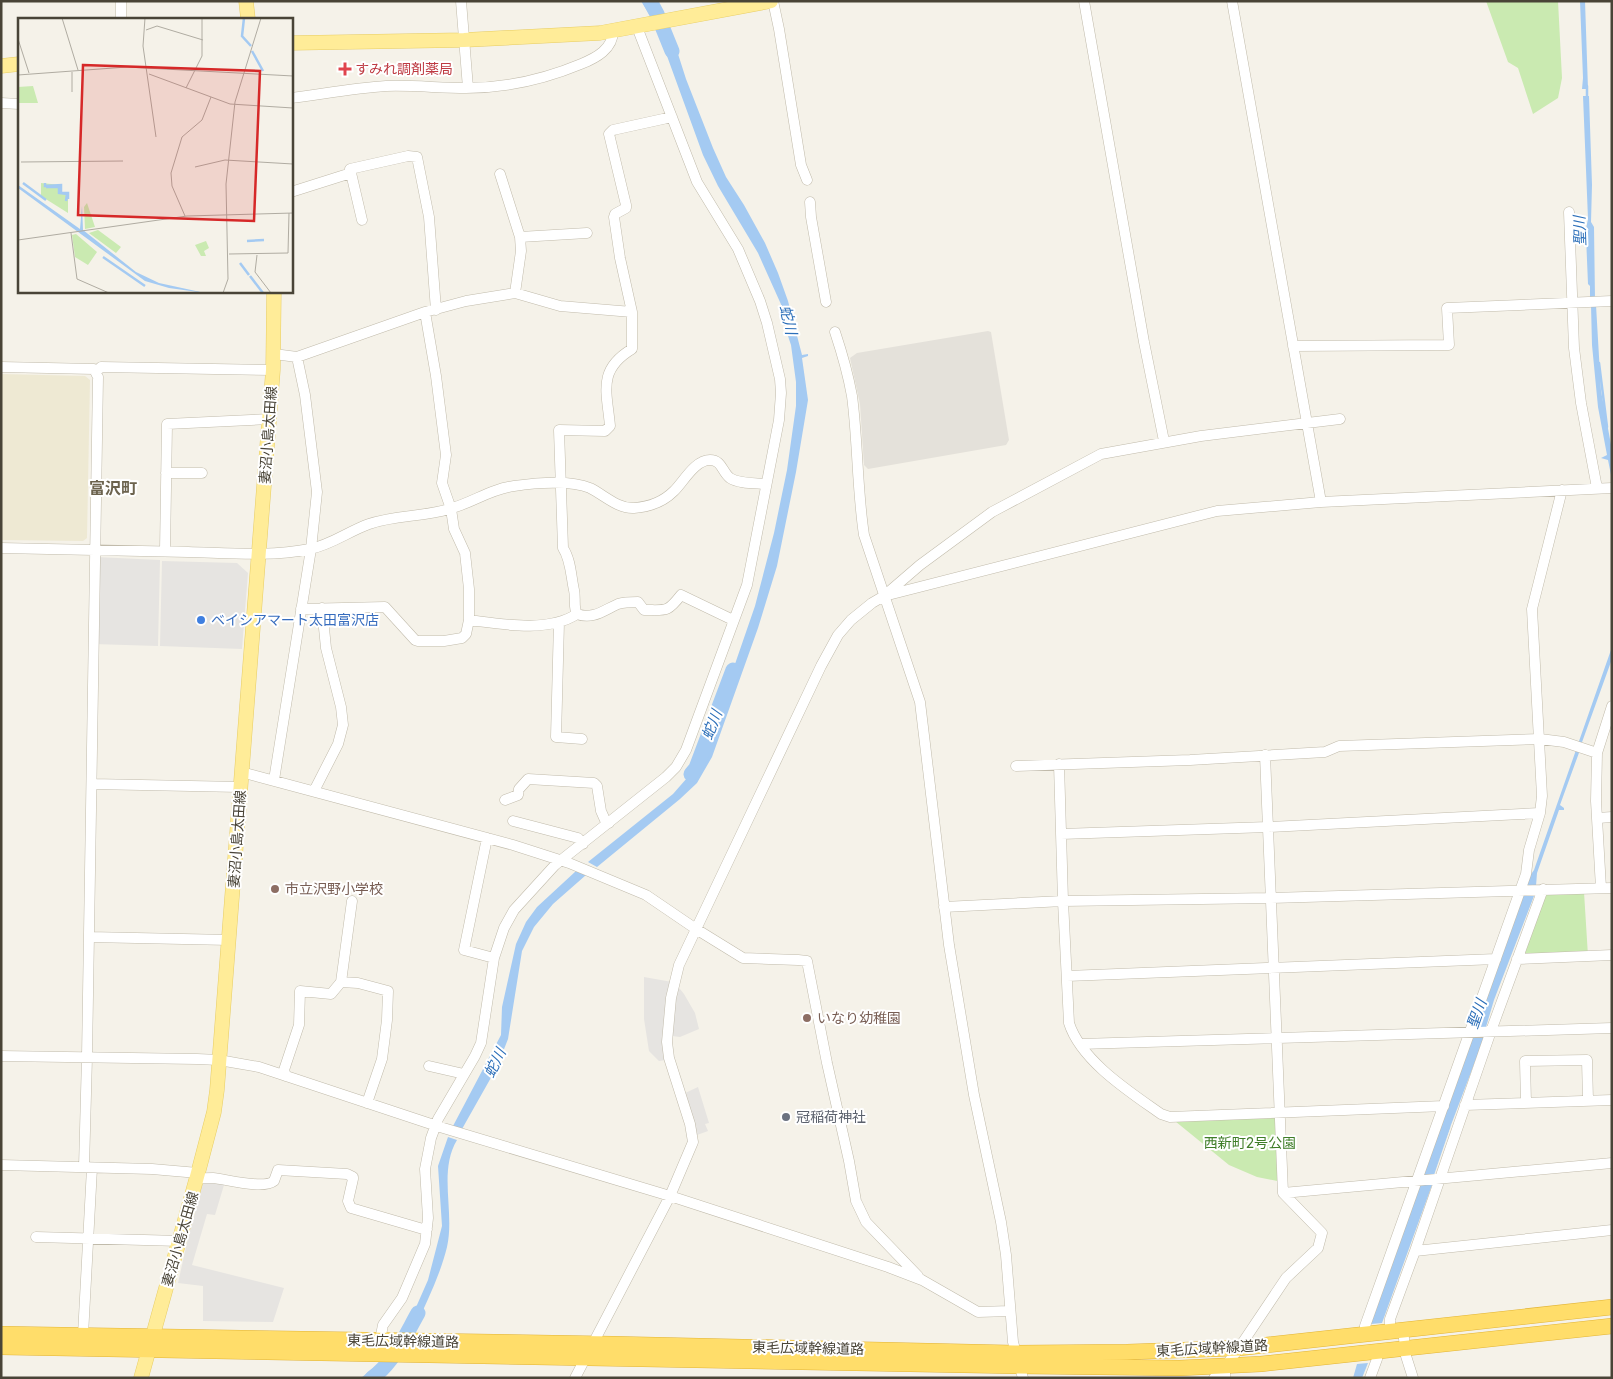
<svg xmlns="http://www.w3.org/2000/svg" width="1613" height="1379" font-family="Inter,'Noto Sans JP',sans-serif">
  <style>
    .industrial { fill: #e4e1da }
    .education { fill: #eee9d3 }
    .green { fill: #caeab1 }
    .parking { fill: #e6e4e1 }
    .water { fill: #a4caf2 }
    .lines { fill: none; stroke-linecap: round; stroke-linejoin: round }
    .stream { stroke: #a4caf2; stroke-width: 2.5 }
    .river { stroke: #a4caf2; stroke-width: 15 }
    .minor-casing { stroke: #c1bbab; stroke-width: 11 }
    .major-casing { stroke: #e7cd65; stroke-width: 15 }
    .highway-casing { stroke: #e2b436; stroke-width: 16 }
    .minor { stroke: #fff; stroke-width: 10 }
    .major { stroke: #ffec98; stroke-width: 14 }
    .highway { stroke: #ffdd6a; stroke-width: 15 }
    .health-dot { fill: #e0444e; stroke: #fff; stroke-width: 2 }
    .shop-dot { fill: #3f7fe0; stroke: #fff; stroke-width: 2 }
    .education-dot { fill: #8d6e63; stroke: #fff; stroke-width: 2 }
    .worship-dot { fill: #6b7280; stroke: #fff; stroke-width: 2 }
    .labels { text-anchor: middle; stroke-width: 4; stroke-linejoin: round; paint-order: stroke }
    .health-label { font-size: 14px; fill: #be3a42; stroke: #fff; text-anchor: start }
    .street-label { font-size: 14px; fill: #494437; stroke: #fff }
    .shop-label { font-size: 14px; fill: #366cbe; stroke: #fff; text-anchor: start }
    .education-label { font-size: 14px; fill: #785e54; stroke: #fff; text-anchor: start }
    .worship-label { font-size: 14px; fill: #5b616d; stroke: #fff; text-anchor: start }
    .park-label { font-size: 14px; fill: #3f7d28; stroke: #fff }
    .water-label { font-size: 15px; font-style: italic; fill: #2c6fb9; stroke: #fff }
    .quarter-label { font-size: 16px; font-weight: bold; fill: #6c634e; stroke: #fff }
    .inset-river { fill: none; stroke: #a4caf2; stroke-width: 2.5 }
    .inset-road { fill: none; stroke: #b0aca2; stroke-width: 1 }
    .view { fill: #d62828; fill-opacity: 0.15; stroke: #d62828; stroke-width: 2.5 }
    .inset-edge { fill: none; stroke: #494437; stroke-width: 2.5 }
  </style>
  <rect width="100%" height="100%" fill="#f5f2e9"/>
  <path class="industrial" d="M988 331 991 332 1009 440 1006 445 868 469 864 465 860 404 850 358 857 353Z"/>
  <path class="education" d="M1 374 85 376 90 380 87 538 83 541 1 540Z"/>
  <path class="green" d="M1486 1H1558L1562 78 1558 98 1533 114 1518 68 1508 62Z
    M1584 892 1588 956 1520 958 1544 894Z
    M1279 1112 1282 1182 1257 1177 1229 1165 1170 1117Z"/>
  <path class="parking" d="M96 557 160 560 158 646 93 644Z
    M162 561 237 563 248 573 242 649 160 646Z
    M644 977 672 982 666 1060 659 1061 649 1051 644 1019Z
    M676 984 684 994 695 1013 699 1029 680 1037 672 1036Z
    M698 1087 709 1123 705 1124 708 1131 697 1135 683 1094Z
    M207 1180 224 1185 215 1215 207 1214 192 1265 284 1288 273 1322 203 1321V1286L178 1283 191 1225 202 1183Z"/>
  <path class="water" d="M641 1H654L661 15 651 17Z
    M1580 1H1585L1588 89H1582L1583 78Z
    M671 32 686 79 713 148 726 177 744 205 765 243 778 273 788 301 802 355 808 354V356L802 358 808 400 796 472 777 566 758 628 712 757 697 783 680 799 597 867 588 862 673 794 694 770 715 722 755 606 774 533 787 470 796 406V382L791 345 783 321 784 311 758 253 718 186 703 155 659 34Z
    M1583 96H1589L1592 185 1591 222 1594 227 1595 299H1590V286L1588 284 1586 236 1587 232 1586 229 1588 219Z
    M1591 305H1596L1601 391 1612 450V480L1608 460 1601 458 1607 455 1598 407 1592 345Z
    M1612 647V659L1581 745 1578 744Z
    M1576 750H1580L1560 805 1564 808V810H1559L1537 873 1536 886H1523L1534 870Z
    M576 871 586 875 553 904 534 927 522 951 508 1039 497 1067 462 1129 453 1126 501 1035 502 1007 516 944 526 922 537 907Z
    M1520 896H1534L1494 1000 1486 1027 1474 1028Z
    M1472 1038H1484L1432 1175 1422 1176Z
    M448 1137 457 1140C438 1172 455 1212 447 1247 440 1276 426 1303 414 1330H406L428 1280 442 1226 438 1166Z
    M1419 1185H1432L1382 1323 1371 1324Z
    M1368 1363 1362 1378H1353L1357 1364Z
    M378 1364H394L378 1378H361Z"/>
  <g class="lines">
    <path class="stream" d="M1587 86V98
      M1599 363 1607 427
      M1433 1174 1449 1127"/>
    <path class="river" d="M650 1 657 14 672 51
      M691 774 696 768 733 670
      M372 1378C394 1362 405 1336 418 1313"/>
    <g class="minor-casing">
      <path id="minor" d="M121 1V19
        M461 1 468 88
        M773 1 779 29 801 165 807 180
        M1084 1 1144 342 1164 441
        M1232 1 1321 502
        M291 98C323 94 354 88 386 86 412 85 440 88 466 88 505 88 545 79 581 64 596 58 613 49 613 31
        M1 103 19 104
        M351 173 362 220
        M500 174 520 237 521 251 515 293
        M291 192 351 173 350 169 408 156 417 157 429 217 436 310
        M810 202 811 217 826 302
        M1569 212 1574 348 1581 403 1597 488
        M520 237 587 233
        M835 332C842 353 848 374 852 396 858 442 857 489 864 535L920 702 949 945 974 1095 1001 1222 1006 1255 1013 1342 1023 1378
        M1293 346 1449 345 1447 308 1612 301
        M274 354 297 357 425 312 466 301 515 293 560 306 632 312
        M1 367 94 369 98 377 87 1057 84 1167
        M97 371 101 367 273 370
        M166 473H202
        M1 548C64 549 126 551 188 552 228 553 270 557 310 549 331 545 349 531 369 524 395 515 423 517 449 509 472 503 490 489 514 486 535 483 571 480 590 488 604 495 618 509 634 508 649 507 664 501 674 491 684 481 695 460 710 460 722 460 722 472 730 478 739 484 755 483 766 484
        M165 551 167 424 269 419
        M888 595 1217 511 1321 502 1612 488
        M301 609 385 607 415 640 418 641H444L462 638 466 634 469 620V589L465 553 454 529 451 509 442 483 446 455 436 376 425 312
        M577 614C573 607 576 598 574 590 571 577 571 560 563 548L559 430 605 431 610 426C607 392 597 370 632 349V312L620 258 614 217 615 214 626 208V205L609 134 613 130 672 117
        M469 620C501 624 548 633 577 614 593 620 604 610 618 604 624 602 632 602 638 602L644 610C666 610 667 613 681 595L733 620
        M559 622 556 737 582 739
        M1059 764 1063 901 1069 1023C1081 1061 1130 1092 1161 1114L1170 1117 1444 1106
        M1016 766 1190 760 1325 752 1339 746 1540 739 1564 742 1597 753
        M241 772 513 845 569 863 646 895 696 929 743 958 798 960 807 961 827 1063 849 1161 856 1201 866 1222 918 1276
        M274 780 311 549 317 492 305 395 297 357
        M92 784 240 787
        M314 791 338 744 343 725 341 707 326 648 322 608
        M505 800 518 795 519 789 528 779 594 783 597 786 601 811 605 820 609 823
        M1598 818 1612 817
        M513 821 578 838 583 844
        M1061 834 1268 827 1540 813
        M487 838 464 950 494 958
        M1601 888 1596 801 1597 753 1612 706
        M944 907 1063 901 1271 898 1612 888
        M89 937 230 940
        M1517 959 1612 955
        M1067 976 1496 959
        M341 982 358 983 388 991 387 1020 382 1059 367 1103
        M1080 1044C1257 1040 1434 1032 1612 1028
        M1 1056 197 1059 219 1060 259 1067 440 1127 670 1196 888 1267 922 1280 978 1312 1010 1311
        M429 1066 464 1074
        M286 1076 284 1070 299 1025 300 991 331 994 341 982 352 901
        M1526 1103 1525 1061 1587 1060 1588 1101
        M1465 1105 1612 1100
        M1 1165 152 1169 198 1173
        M197 1179C202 1178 207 1178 213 1178 226 1179 263 1190 274 1181L278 1170 347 1174 353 1177V1179L348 1201 351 1208 423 1229H427
        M1283 1193 1612 1163
        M36 1237 180 1241
        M1415 1251 1612 1230
        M1403 1330 1406 1356 1413 1378
        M1390 1332V1319L1415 1251 1491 1031 1543 889
        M1365 1334V1326L1526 874 1529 850 1540 813 1542 796 1532 609 1562 490
        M83 1335 92 1168
        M380 1340 383 1325 402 1298 425 1244 428 1218 425 1169 431 1138 438 1119 475 1056 481 1043 494 958 504 928 514 910 555 865 666 777 676 767 686 750 747 585 779 420 781 393 780 379 767 323 760 301 738 249 697 182 637 27
        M575 1378 670 1196 693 1142 690 1124 669 1058 667 1042 671 998 679 965 821 666 838 635 851 620 872 603 884 596 920 565 992 512 1101 454 1201 436 1340 419
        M1214 1378 1224 1373
        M1225 1378V1367L1239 1348 1286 1278 1318 1248 1322 1233 1283 1193 1265 755
        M1370 1378 1377 1359 1378 1352"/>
    </g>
    <g class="major-casing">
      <path id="major" d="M246 1 248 19
        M291 43 464 40 600 33 771 1
        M1 66 19 64
        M141 1378 198 1173 214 1112 217 1090 273 370 274 291"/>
    </g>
    <g class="highway-casing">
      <path id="highway" d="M1 1334 612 1344 1015 1353 1127 1352 1239 1348 1612 1307
        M1 1347 1018 1366 1180 1368 1261 1364 1612 1326"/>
    </g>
    <use href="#minor" class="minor"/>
    <use href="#major" class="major"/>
    <use href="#highway" class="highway"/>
  </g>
  <path class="health-dot" d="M342.5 61.5h5v5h5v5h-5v5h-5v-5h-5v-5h5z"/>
  <circle class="shop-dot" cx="201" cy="620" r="5"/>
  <g class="education-dot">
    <circle cx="275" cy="889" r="5"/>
    <circle cx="807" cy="1018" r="5"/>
  </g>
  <circle class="worship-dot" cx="786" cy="1117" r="5"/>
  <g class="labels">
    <g class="health-label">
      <text x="355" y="74">すみれ調剤薬局</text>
    </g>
    <g class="street-label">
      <text transform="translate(268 435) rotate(-86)" y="5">妻沼小島太田線</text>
      <text transform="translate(237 839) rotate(-86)" y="5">妻沼小島太田線</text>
      <text transform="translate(180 1239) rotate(-74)" y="5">妻沼小島太田線</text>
      <text transform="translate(403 1341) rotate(1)" y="5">東毛広域幹線道路</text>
      <text transform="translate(808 1348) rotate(1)" y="5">東毛広域幹線道路</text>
      <text transform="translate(1212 1348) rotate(-3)" y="5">東毛広域幹線道路</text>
    </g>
    <g class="shop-label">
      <text x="211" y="625">ベイシアマート太田富沢店</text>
    </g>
    <g class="education-label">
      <text x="285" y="894">市立沢野小学校</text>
      <text x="817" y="1023">いなり幼稚園</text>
    </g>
    <g class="worship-label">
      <text x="796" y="1122">冠稲荷神社</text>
    </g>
    <g class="park-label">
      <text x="1250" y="1148">西新町2号公園</text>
    </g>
    <g class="water-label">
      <text transform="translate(1580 231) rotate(-92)" y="5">聖川</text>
      <text transform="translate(788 320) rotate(77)" y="5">蛇川</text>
      <text transform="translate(712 725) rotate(-69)" y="5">蛇川</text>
      <text transform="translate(1477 1014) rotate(-71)" y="5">聖川</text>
      <text transform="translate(495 1063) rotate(-64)" y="5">蛇川</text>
    </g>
    <g class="quarter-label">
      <text x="113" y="494">富沢町</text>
    </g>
  </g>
  <g transform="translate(18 18)">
    <rect width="275" height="275" fill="#f5f2e9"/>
    <path d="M15 68 20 85H0V69ZM23 165 43 167V175H50V195L23 178ZM69 185 77 209 67 211 66 189ZM80 212 103 229 98 235 71 215ZM58 216 79 234 70 247 57 239 54 217ZM188 223 191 230 186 233 188 238H183L177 227Z" fill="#caeab1"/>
    <path d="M0 167 62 211 64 188 65 212 118 254 141 265 187 275 151 270 127 263 0 170Z" fill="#a4caf2"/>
    <path class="inset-river" d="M226 0 224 18 233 28M234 33 245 53M5 165 28 182M27 165V168L43 167V175H50V181M28 169H41V175L49 176 48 183M229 223 246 222M85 239 127 268M222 245 231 257M232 258 245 275"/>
    <path class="inset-road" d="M44 0 60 52M127 0 125 28 138 119M128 12 139 8 185 22M0 21 11 55M54 54V74M131 56 212 86 275 90M0 57 109 49 275 58M168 70 184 38V0M3 144 105 143M177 149 207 142 275 146M167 198 154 168 153 155 164 119 184 102 193 79M53 215 59 261 91 275M0 222 169 198 275 195M211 236 270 235 271 195M239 237 237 254 253 275M205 275 210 261 208 166 217 84 243 0"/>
    <path class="view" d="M65 47 242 53 236 203 60 197Z"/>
    <rect width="275" height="275" class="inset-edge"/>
  </g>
  <rect width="1613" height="1379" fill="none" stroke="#494437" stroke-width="5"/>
</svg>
